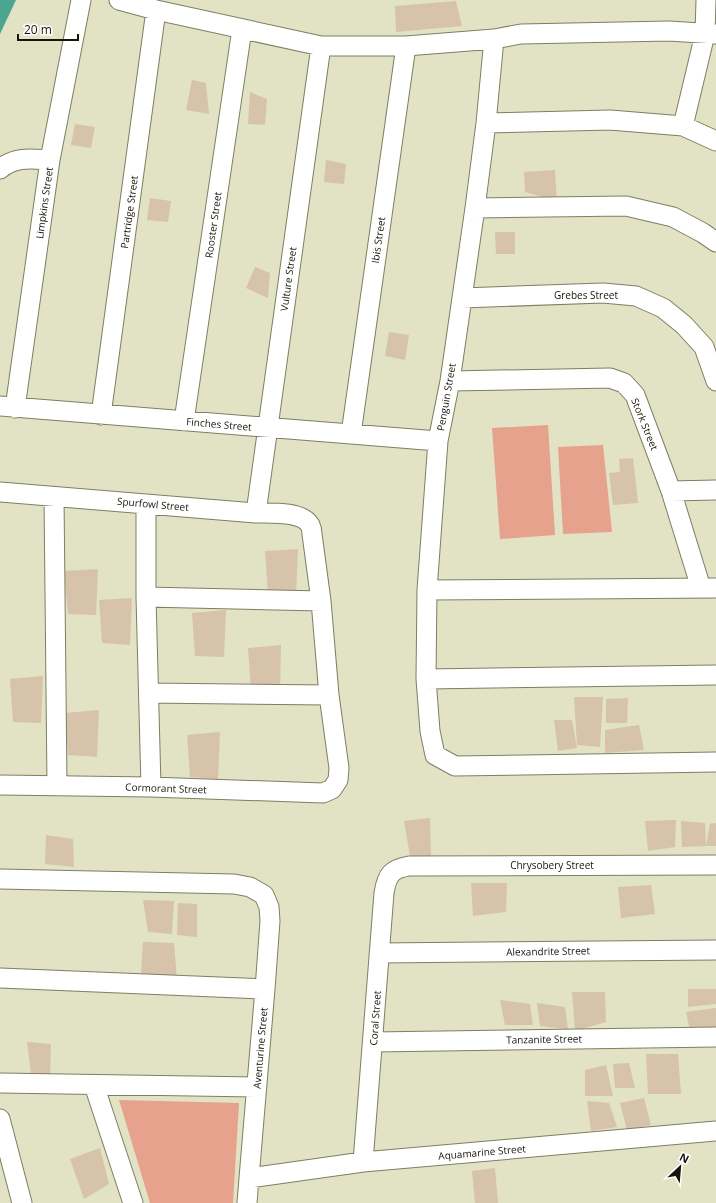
<svg xmlns="http://www.w3.org/2000/svg" width="716" height="1203" font-family="'Open Sans',sans-serif">
  <style>
    .green { fill: #e6a28c }
    .water { fill: #4ba58f }
    .building { fill: #d7c3aa }
    .lines { fill: none; stroke-linecap: round; stroke-linejoin: round }
    .street-casing { stroke: #7e7e62; stroke-width: 21 }
    .street { stroke: #fff; stroke-width: 19 }
    .labels { text-anchor: middle; stroke-width: 4; stroke-linejoin: round; paint-order: stroke }
    .street-label { font-size: 10px; fill: #15150a; stroke: #fff }
  </style>
  <rect width="100%" height="100%" fill="#e2e2c4"/>
  <path class="green" d="M548 425 555 535 500 539 492 428Z
    M603 445 612 532 563 534 558 447Z
    M119 1100 239 1103 233 1203H150Z"/>
  <path class="water" d="M0 0H16L0 34Z"/>
  <path class="building" d="M456 1 462 26 396 32 395 6Z
    M192 80 206 83 209 114 186 110Z
    M250 92 267 99 265 125 248 124Z
    M75 124 95 127 91 148 71 145Z
    M326 160 346 164 344 184 324 182Z
    M555 170 557 201 525 192 524 172Z
    M150 198 171 201 168 222 147 220Z
    M495 232H515V254H496Z
    M255 267 270 273 268 298 246 288Z
    M389 332 409 335 405 360 385 356Z
    M633 458 638 503 613 505 609 473 620 472 619 459Z
    M298 549 296 595 268 594 265 551Z
    M98 569 96 615 68 614 64 571Z
    M132 598 130 645 102 643 99 600Z
    M226 610 224 657 195 656 192 613Z
    M281 645 280 692 251 691 248 648Z
    M43 676 41 723 13 722 10 679Z
    M574 697H603L600 747 577 745Z
    M628 698 627 723H606V699Z
    M99 710 97 757 68 755 65 713Z
    M554 720H572L577 748 558 751Z
    M639 725 644 750 605 753V730Z
    M220 732 218 779 190 777 187 735Z
    M430 818 431 858 411 862 404 821Z
    M676 820 675 847 648 851 645 821Z
    M681 821 705 823 706 846 710 824 716 823V846H706L682 847Z
    M46 835 73 839 74 867 45 864Z
    M471 883H507L506 912 473 916Z
    M651 885 655 914 621 918 618 887Z
    M143 900 174 901 172 934 148 932Z
    M178 903 197 904V937L177 935Z
    M143 942 174 943 177 979 141 974Z
    M688 989H716V1004L688 1007Z
    M572 992H605L606 1022 575 1031Z
    M500 1000 530 1004 533 1025H505Z
    M537 1003 565 1007 568 1029 540 1026Z
    M716 1008V1029L691 1035 686 1012Z
    M27 1042 51 1044 50 1079 31 1073Z
    M646 1054H678L681 1094H648Z
    M629 1063 635 1088H615L613 1064Z
    M606 1065 613 1096H585V1070Z
    M644 1098 651 1125 627 1130 620 1103Z
    M587 1101 609 1103 617 1127 591 1131Z
    M100 1148 109 1184 84 1199 70 1159Z
    M495 1168 498 1203H475L472 1171Z"/>
  <g class="lines">
    <g class="street-casing">
      <path id="street" d="M119 0 156 10 321 46H406L494 39 521 34 669 31 716 34
        M494 39 486 123 475 208 450 381 438 441 427 590 426 679 430 731 435 755 455 766 716 762
        M486 123 610 120 683 126 716 141
        M683 126 705 34 706 0
        M0 169C15 156 32 159 50 160
        M475 208 626 206 673 217 703 233 716 242
        M462 298 603 293 636 296 663 308 684 325 704 347 716 381
        M450 381 610 378 624 383 635 395 671 491 701 588
        M0 406 438 441
        M15 408 50 160 81 0
        M101 415 156 10
        M184 421 242 29
        M351 434 406 46
        M671 491 716 490
        M0 492 256 513C270 513 302 511 310 525 311 527 312 531 312 534L321 601 329 695 339 768 338 780 332 789 323 793 151 787 0 785
        M54 497 57 785
        M146 504V597L151 787
        M256 513 321 46
        M427 590 716 588
        M146 597 321 601
        M426 679 716 675
        M149 693 329 695
        M0 879 234 884 250 887 264 895 269 907 270 921 265 989 249 1178 247 1203
        M379 953 716 950
        M0 978 265 989
        M373 1042 716 1037
        M0 1083 256 1087
        M94 1085 133 1203
        M0 1119 22 1203
        M363 1162 384 893C387 875 391 869 409 866L716 865
        M249 1178 363 1162 716 1131"/>
    </g>
    <use href="#street" class="street"/>
  </g>
  <g class="labels">
    <g class="street-label">
      <text transform="translate(44 203) rotate(-82)" y="4">Limpkins Street</text>
      <text transform="translate(129 212) rotate(-82)" y="4">Partridge Street</text>
      <text transform="translate(213 225) rotate(-82)" y="4">Rooster Street</text>
      <text transform="translate(378 240) rotate(-82)" y="4">Ibis Street</text>
      <text transform="translate(288 279) rotate(-82)" y="4">Vulture Street</text>
      <text x="586" y="299">Grebes Street</text>
      <text transform="translate(446 397) rotate(-80)" y="4">Penguin Street</text>
      <text transform="translate(219 424) rotate(5)" y="4">Finches Street</text>
      <text transform="translate(645 424) rotate(68)" y="4">Stork Street</text>
      <text transform="translate(153 504) rotate(5)" y="4">Spurfowl Street</text>
      <text transform="translate(166 788) rotate(2)" y="4">Cormorant Street</text>
      <text x="552" y="869">Chrysobery Street</text>
      <text transform="translate(548 951) rotate(-1)" y="4">Alexandrite Street</text>
      <text transform="translate(375 1018) rotate(-86)" y="4">Coral Street</text>
      <text transform="translate(544 1039) rotate(-1)" y="4">Tanzanite Street</text>
      <text transform="translate(260 1048) rotate(-85)" y="4">Aventurine Street</text>
      <text transform="translate(482 1152) rotate(-5)" y="4">Aquamarine Street</text>
    </g>
  </g>
  <g transform="translate(680 1167) rotate(26)" stroke="#ffffff" stroke-width="3" paint-order="stroke">
  <path d="M0-3L7 15L0 10L-7 15Z" fill="#15150a"/>
  <text y="-6" font-size="11" font-weight="bold" text-anchor="middle" fill="#15150a">N</text>
  </g>
  <path d="M18 34v6h60v-6" fill="none" stroke="#15150a" stroke-width="2"/>
  <text x="24" y="34" font-size="12" fill="#15150a" stroke="#ffffff" stroke-width="3" paint-order="stroke">20 m</text>
</svg>
